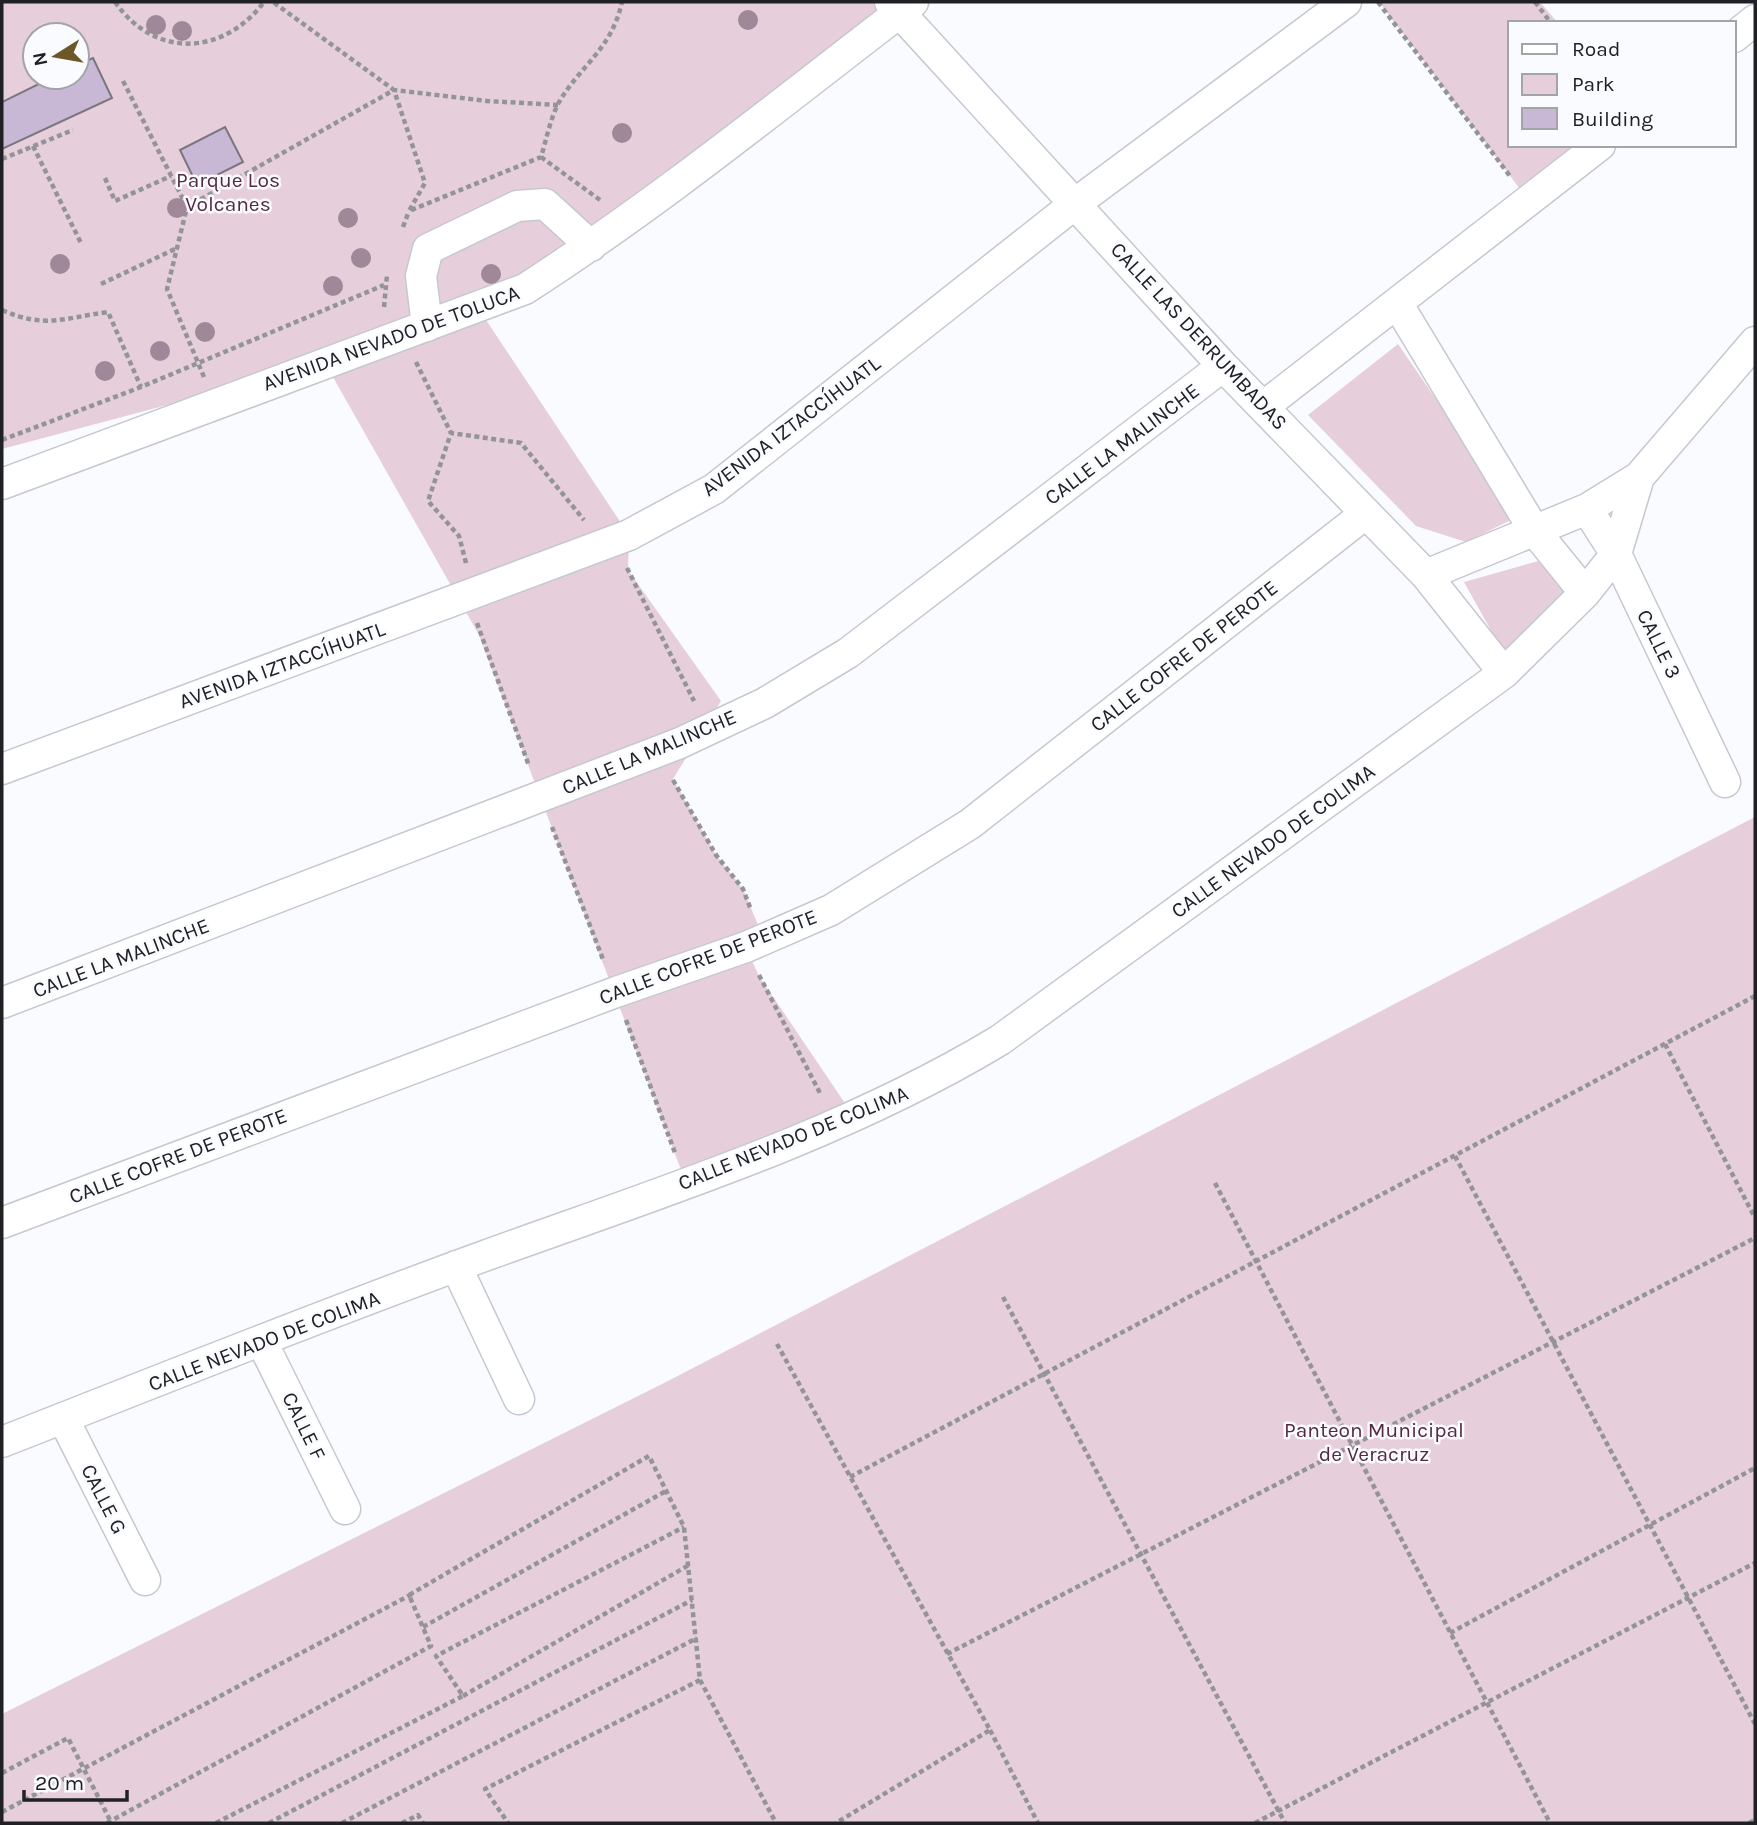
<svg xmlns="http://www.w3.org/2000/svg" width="1757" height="1825" font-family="Karla,sans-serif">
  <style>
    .green { fill: #e7cedb; fill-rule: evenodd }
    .building { fill: #c8b8d5; stroke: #7a767e; stroke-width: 2 }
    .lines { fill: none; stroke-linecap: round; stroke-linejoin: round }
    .minor-casing { stroke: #c6c8d1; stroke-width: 33 }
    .path { stroke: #939498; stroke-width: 4.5; stroke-dasharray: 5 3.5; stroke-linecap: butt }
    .minor { stroke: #fff; stroke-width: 30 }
    .tree { fill: #9f8898 }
    .labels { text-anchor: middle; stroke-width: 5; stroke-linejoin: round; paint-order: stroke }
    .park-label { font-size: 21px; fill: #542943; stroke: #fafbff }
    .street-label { font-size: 21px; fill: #202124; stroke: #fafbff }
  </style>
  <rect width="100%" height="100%" fill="#fafbff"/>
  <path class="green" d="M2 2H882L900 12 478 308 629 535 628 570 721 701 673 779 716 855 743 889 764 939 746 948 759 976 855 1118 686 1183 479 635 325 363 2 449ZM35 35H77V77H35Z
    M1379 2H1540L1558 23H1510V145H1603L1529 201Z
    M1398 344 1517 517 1466 542 1416 526 1308 415Z
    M1542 560 1570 597 1535 635 1503 652 1464 582Z
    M1755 817V1823H2V1714L666 1382Z"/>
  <path class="building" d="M93 58 112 98 2 149V102L53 77H77V65Z
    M225 127 243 162 197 185 180 150Z"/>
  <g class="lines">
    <g class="minor-casing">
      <path id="minor" d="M890 2 1223 366 1426 575 1504 673
        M1734 37 1755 20
        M1397 303 1534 530 1585 593
        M427 326 421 276 428 249 517 206 545 204 591 246
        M1263 407 1600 145
        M2 484 525 289C660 202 785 100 913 2
        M1587 509 1616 554 1725 782
        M1426 575 1587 509 1639 477 1755 342
        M2 769 629 535 714 489 1076 203 1346 2
        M2 1003 680 743 765 703 848 653 1223 366
        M2 1223 616 992 746 947 831 910 970 824 1365 514
        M456 1266 519 1399
        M262 1342 345 1509
        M63 1418 145 1580
        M2 1442C163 1379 324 1314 487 1255 661 1192 841 1136 1000 1040L1504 673 1585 593 1616 554 1639 477"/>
    </g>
    <path class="path" d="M115 2C155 59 223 56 264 2
      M1378 2 1510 176
      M1535 2 1551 23
      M123 81 187 207
      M558 105 487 101 394 90 425 183 409 211 541 157C546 141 550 120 558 104 580 65 611 51 622 2
      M33 146 81 243
      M541 157 600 200
      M2 159 73 130
      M105 178 115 201 171 176
      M403 227 409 211
      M101 284 175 249
      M384 307 387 275
      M2 310C45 329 63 318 108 312L141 387
      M416 362 451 433
      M204 377 167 289 187 207 394 90 273 2
      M2 440 141 387 384 285
      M466 563 459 536 428 501 451 433 521 443 584 520
      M627 568 694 701
      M477 623 529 766
      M673 780 716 855 743 889 751 910
      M552 827 604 962
      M759 975 821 1095
      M626 1020 675 1153
      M1665 1044 1755 1218
      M1455 1156 1755 1724
      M1215 1183 1550 1823
      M1003 1297 1285 1823
      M777 1344 990 1730 836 1823
      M850 1477 1755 996
      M423 1627 666 1491
      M1450 1633 1755 1468
      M947 1654 1755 1238
      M700 1680 776 1823
      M463 1696 689 1565
      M990 1730 1038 1823
      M2 1773 68 1738 111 1822
      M2 1812 412 1594
      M107 1823 431 1646 409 1595 649 1456 684 1527 700 1680 485 1789 508 1823
      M216 1823 463 1696 436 1656 684 1527
      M269 1823 692 1600
      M342 1823 697 1638
      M402 1823 418 1815 423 1823
      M1255 1823 1755 1563
      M1749 1823 1755 1820"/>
    <use href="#minor" class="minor"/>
  </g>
  <g class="tree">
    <circle cx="748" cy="20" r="10"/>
    <circle cx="156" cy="25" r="10"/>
    <circle cx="182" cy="31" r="10"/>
    <circle cx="622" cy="133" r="10"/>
    <circle cx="177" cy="208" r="10"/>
    <circle cx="348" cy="218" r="10"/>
    <circle cx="361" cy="258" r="10"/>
    <circle cx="60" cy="264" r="10"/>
    <circle cx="491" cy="274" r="10"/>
    <circle cx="333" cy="286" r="10"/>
    <circle cx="205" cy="332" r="10"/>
    <circle cx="160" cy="351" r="10"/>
    <circle cx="105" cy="371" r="10"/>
  </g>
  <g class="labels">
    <g class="park-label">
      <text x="228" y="187">Parque Los<tspan x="228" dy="24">Volcanes</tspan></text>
      <text x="1374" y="1437">Panteon Municipal<tspan x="1374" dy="24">de Veracruz</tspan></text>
    </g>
    <g class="street-label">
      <text transform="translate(1199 336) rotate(47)" y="7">CALLE LAS DERRUMBADAS</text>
      <text transform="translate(391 338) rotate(-20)" y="7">AVENIDA NEVADO DE TOLUCA</text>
      <text transform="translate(791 426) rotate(-37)" y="7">AVENIDA IZTACCÍHUATL</text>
      <text transform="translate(1122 444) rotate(-37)" y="7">CALLE LA MALINCHE</text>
      <text transform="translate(1659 644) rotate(64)" y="7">CALLE 3</text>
      <text transform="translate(1184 656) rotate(-38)" y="7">CALLE COFRE DE PEROTE</text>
      <text transform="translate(282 665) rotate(-20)" y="7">AVENIDA IZTACCÍHUATL</text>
      <text transform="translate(649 752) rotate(-23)" y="7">CALLE LA MALINCHE</text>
      <text transform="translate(1273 841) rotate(-36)" y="7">CALLE NEVADO DE COLIMA</text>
      <text transform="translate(708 957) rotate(-21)" y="7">CALLE COFRE DE PEROTE</text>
      <text transform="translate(121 958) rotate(-21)" y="7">CALLE LA MALINCHE</text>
      <text transform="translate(793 1138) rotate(-22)" y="7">CALLE NEVADO DE COLIMA</text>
      <text transform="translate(178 1156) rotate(-21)" y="7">CALLE COFRE DE PEROTE</text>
      <text transform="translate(264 1341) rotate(-21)" y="7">CALLE NEVADO DE COLIMA</text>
      <text transform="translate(304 1426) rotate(64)" y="7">CALLE F</text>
      <text transform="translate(104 1499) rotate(63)" y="7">CALLE G</text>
    </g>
  </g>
  <rect width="1757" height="1825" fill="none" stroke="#202124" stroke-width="7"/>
  <rect x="1508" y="21" width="228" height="126" fill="#fafbff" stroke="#a3a4a7" stroke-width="2"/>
  <rect x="1522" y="44" width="35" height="10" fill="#ffffff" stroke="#a3a4a7" stroke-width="2"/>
  <text x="1572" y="56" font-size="21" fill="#202124">Road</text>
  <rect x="1522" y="74" width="35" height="21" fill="#e7cedb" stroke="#a3a4a7" stroke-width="2"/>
  <text x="1572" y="91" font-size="21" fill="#202124">Park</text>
  <rect x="1522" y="108" width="35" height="21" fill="#c8b8d5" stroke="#a3a4a7" stroke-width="2"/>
  <text x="1572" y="126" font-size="21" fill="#202124">Building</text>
  <g transform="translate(56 56) rotate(259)"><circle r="33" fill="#fafbff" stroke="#a3a4a7" stroke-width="2"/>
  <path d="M0-5L12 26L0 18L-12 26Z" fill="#6b5826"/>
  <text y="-10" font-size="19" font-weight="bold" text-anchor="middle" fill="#202124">N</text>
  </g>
  <path d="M24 1790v10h103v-10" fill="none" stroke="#202124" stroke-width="3.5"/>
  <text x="35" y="1790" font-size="21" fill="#202124" stroke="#fafbff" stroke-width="5" paint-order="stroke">20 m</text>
</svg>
